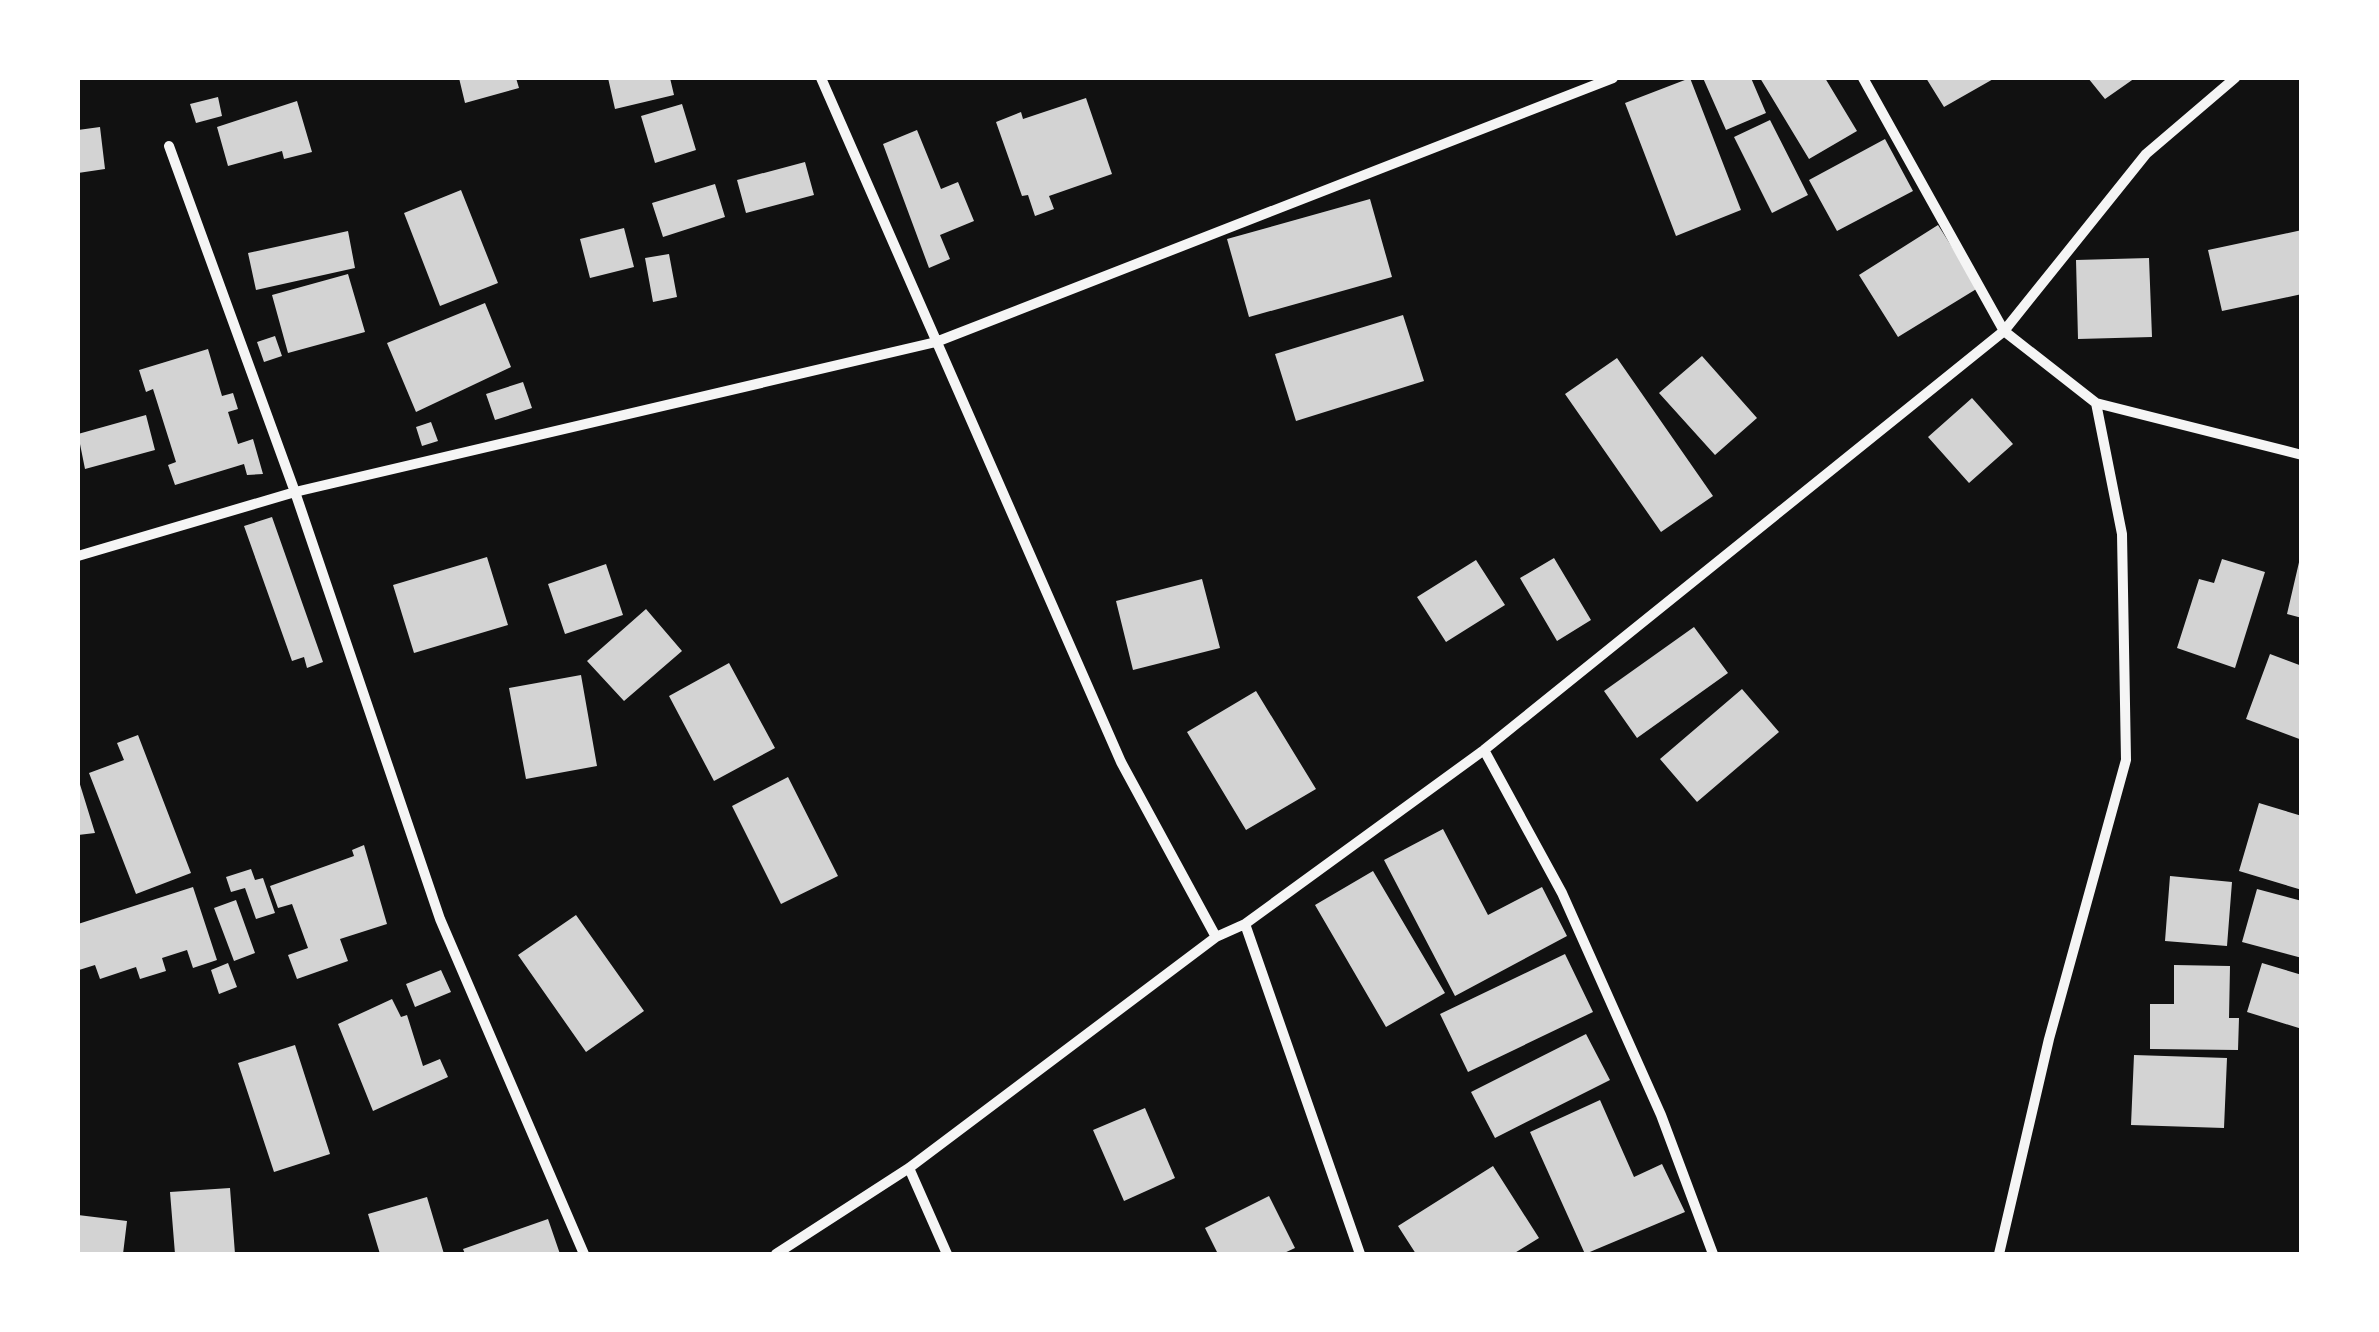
<svg xmlns="http://www.w3.org/2000/svg" width="2379" height="1332" font-family="'IBM Plex Sans',sans-serif">
  <style>
    .building { fill: #d3d3d3 }
    .lines { fill: none; stroke-linecap: round; stroke-linejoin: round }
    .minor { stroke: #f5f5f5; stroke-width: 10 }
  </style>
  <rect width="100%" height="100%" fill="#111"/>
  <path class="building" d="M459 78H516L519 88 465 103Z
    M608 78H670L674 95 615 109Z
    M1690 78 1741 210 1676 236 1625 103Z
    M1703 78H1751L1766 113 1726 130Z
    M1760 78H1825L1857 131 1809 159Z
    M1926 78H1995L1944 107Z
    M2088 78H2135L2105 99Z
    M218 97 222 116 196 123 190 104Z
    M1086 98 1112 174 1049 196 1054 209 1035 216 1028 195 1022 196 996 122 1021 112 1023 119Z
    M297 101 312 152 284 159 282 151 228 166 217 127Z
    M682 104 696 150 655 163 641 116Z
    M1770 120 1808 195 1772 213 1734 137Z
    M100 127 105 169 78 173V130Z
    M917 130 941 189 958 182 974 221 940 235 950 259 929 268 883 144Z
    M1885 139 1913 191 1837 231 1809 180Z
    M805 162 814 195 746 213 737 180Z
    M715 184 725 217 663 237 652 203Z
    M461 190 498 283 440 306 404 213Z
    M1370 199 1392 277 1249 317 1227 239Z
    M1938 225 1978 288 1898 337 1859 275Z
    M624 228 634 267 590 278 580 239Z
    M2302 230V294L2222 311 2208 250Z
    M348 231 355 268 256 290 248 253Z
    M669 254 677 297 653 302 645 258Z
    M2149 258 2152 337 2078 339 2076 260Z
    M348 274 365 332 288 353 272 295Z
    M485 303 511 367 416 412 387 343Z
    M1403 315 1424 381 1296 421 1275 354Z
    M275 336 282 356 264 362 257 342Z
    M208 349 222 396 233 393 238 409 228 412 238 444 253 439 263 474 247 475 244 464 175 485 168 465 176 462 153 389 146 392 139 370Z
    M1702 356 1757 418 1715 455 1659 393Z
    M1617 358 1713 496 1661 532 1565 394Z
    M523 382 532 408 495 420 486 394Z
    M1972 398 2013 444 1969 483 1928 437Z
    M146 415 155 450 85 469 78 434Z
    M431 422 438 441 422 446 416 427Z
    M272 517 323 662 307 668 304 657 292 661 244 526Z
    M487 557 508 625 414 653 393 585Z
    M1554 558 1591 620 1557 641 1520 578Z
    M2300 558H2302V618L2287 614Z
    M2222 559 2265 572 2235 668 2177 648 2199 579 2214 583Z
    M1476 560 1505 605 1446 642 1417 597Z
    M606 564 623 615 565 634 548 584Z
    M1202 579 1220 648 1133 670 1116 601Z
    M646 609 682 651 624 701 587 661Z
    M1694 627 1728 673 1637 738 1604 691Z
    M2270 654 2302 666V740L2246 719Z
    M729 663 775 748 714 781 669 696Z
    M581 675 597 766 526 779 509 688Z
    M1742 689 1779 732 1697 802 1660 759Z
    M1256 691 1316 789 1246 830 1187 732Z
    M138 735 191 873 136 894 89 773 124 760 117 743Z
    M788 777 838 876 781 904 732 806Z
    M78 778 95 833 78 835Z
    M2259 803 2302 816V890L2239 871Z
    M1443 829 1488 915 1542 887 1567 936 1455 996 1384 860Z
    M364 845 387 924 340 939 348 961 297 979 288 955 308 948 292 904 278 908 270 886 354 856 352 850Z
    M251 869 255 880 263 878 275 913 256 919 245 888 231 892 226 877Z
    M1373 871 1445 993 1386 1027 1315 905Z
    M2170 876 2232 882 2227 946 2165 941Z
    M193 887 217 960 193 968 187 950 162 958 166 971 140 979 136 967 100 979 95 965 79 970 78 924Z
    M2257 889 2302 901V958L2242 942Z
    M236 900 255 953 234 961 214 908Z
    M576 915 644 1011 586 1052 518 955Z
    M1565 954 1593 1012 1468 1072 1440 1014Z
    M228 963 237 987 219 994 211 970Z
    M2262 963 2302 975V1029L2247 1012Z
    M2174 965 2230 966 2229 1018H2239L2238 1050 2150 1049V1004H2174Z
    M441 970 451 992 415 1007 406 984Z
    M392 999 401 1017 407 1015 423 1066 440 1059 448 1077 373 1111 338 1024Z
    M1586 1034 1610 1080 1495 1138 1471 1092Z
    M295 1045 330 1154 274 1172 238 1063Z
    M2134 1055 2227 1058 2224 1128 2131 1125Z
    M1600 1100 1634 1177 1662 1164 1685 1212 1585 1254 1530 1132Z
    M1145 1108 1175 1178 1124 1201 1093 1130Z
    M1493 1166 1539 1238 1513 1254H1416L1398 1226Z
    M230 1188 235 1254H175L170 1192Z
    M1269 1196 1295 1248 1282 1254H1218L1205 1228Z
    M427 1197 444 1254H380L368 1214Z
    M78 1215 127 1221 123 1254H78Z
    M548 1219 560 1254H465L463 1249Z"/>
  <g class="lines">
    <path class="minor" d="M821 78 1121 762 1216 937
      M1863 78 2004 331 2096 403 2302 455
      M169 146 295 492 440 919 584 1254
      M78 556 295 492 936 342 1613 78
      M1484 750 1562 893 1661 1115 1713 1254
      M1245 924 1360 1254
      M909 1168 947 1254
      M776 1254 909 1168 1216 937 1245 924 1484 750 2004 331 2146 154 2235 78
      M1999 1254 2049 1039 2126 760 2122 534 2096 403"/>
  </g>
  <rect width="2379" height="1332" fill="none" stroke="#ffffff" stroke-width="160"/>
</svg>
